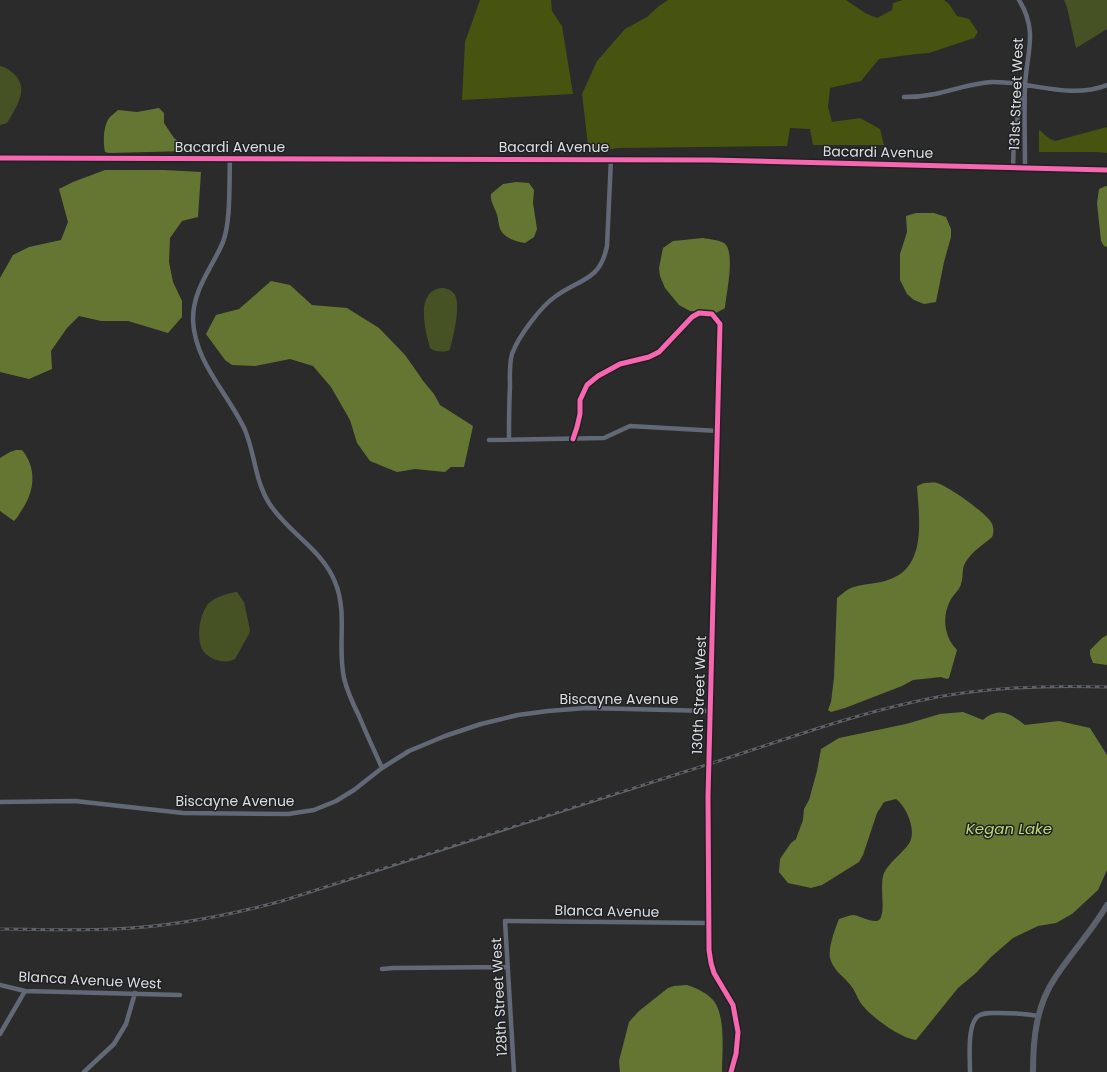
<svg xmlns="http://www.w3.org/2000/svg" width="1107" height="1072" font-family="Poppins,sans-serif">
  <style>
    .green { fill: #475224 }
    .forest { fill: #46540f }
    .water { fill: #657633 }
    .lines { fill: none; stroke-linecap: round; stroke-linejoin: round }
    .street { stroke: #626876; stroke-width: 4.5 }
    .secondary { stroke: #5c626d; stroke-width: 6 }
    .rail-casing { stroke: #5e6166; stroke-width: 3 }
    .rail { stroke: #202124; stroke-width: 1.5; stroke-dasharray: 4.5; stroke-linecap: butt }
    .cycleway-casing { stroke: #202124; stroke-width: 8 }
    .cycleway { stroke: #f766af; stroke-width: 5 }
    .labels { text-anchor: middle; stroke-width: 3; stroke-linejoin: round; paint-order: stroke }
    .street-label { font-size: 14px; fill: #dddee0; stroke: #202124 }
    .water-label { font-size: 15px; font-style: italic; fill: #bed974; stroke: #202124 }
  </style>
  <rect width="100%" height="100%" fill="#2b2b2c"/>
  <path class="green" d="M1064 0H1107V29L1076 48 1067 7Z
    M0 66C8 68 11 71 16 76 29 91 15 109 7 123L0 125Z
    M441 288C447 288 452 290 455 295 461 306 453 337 450 349L448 351C442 352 434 352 430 348 425 330 415 292 441 288Z
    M237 592 244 602 250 630 249 634 235 659C225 665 207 659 202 649 196 636 200 614 208 604 214 597 229 593 237 592Z"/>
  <path class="forest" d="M480 0H551L552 11 562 26 573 94 462 100 465 42Z
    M668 0H846L865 13 877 18 892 10 893 3 903 0H944L949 4 957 16 969 19 978 32 974 38 929 53 916 54 879 59 861 81 830 88 828 107 832 122 860 118 880 129 884 145H813L810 129 790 128 787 146 618 148 589 153 582 94 597 61 625 29 647 17 659 6Z
    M1107 127V153L1096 152H1039V130C1045 134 1048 139 1055 141Z"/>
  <path class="water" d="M159 108 164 113V123L174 138 186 147 188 151 109 153 105 152C103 142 103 125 110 117 113 114 116 112 118 110L137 112Z
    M105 170H164L201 172 198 217 182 221 170 238 169 262 173 282 182 301V317L168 333 128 321H101L79 316 67 328 51 351 52 369 29 379 0 372V278L13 255 29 247 61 240 68 222 59 189 73 182Z
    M516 182 529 183 534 190 533 203 537 229 534 237 525 243C514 241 501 237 499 225 498 220 498 216 496 212 494 206 490 201 491 194L503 184Z
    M1106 186H1107V247L1104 246 1101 241 1097 203 1099 189Z
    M916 213H934L946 217 951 229V237L944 262 936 302 924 304 914 300 907 294 900 280V254L907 232 906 216Z
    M703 238C709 239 718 240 724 243 736 251 726 295 725 308L716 313 690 311 679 305 665 288 660 276 659 268 663 248 673 241Z
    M271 281 290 285 312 305 347 308 379 328 405 355 424 382 434 394 440 405 473 426 464 467H451L445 472 415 469 397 472 370 461 357 443 350 420 331 387 313 366 290 359 255 366 232 365 225 360 206 334 216 315 239 309Z
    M16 450H22C38 469 34 493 21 511 19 515 17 518 14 521L0 511V458L10 452Z
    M924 483C928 483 933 482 937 483 948 486 986 513 991 522 994 527 994 533 992 537 984 544 973 551 967 560 961 567 964 575 961 584 960 589 954 594 951 599 942 615 943 636 957 650L949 678 947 679 941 677 913 680 902 686 845 708 831 712 828 710 831 702 834 678 837 598C841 595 845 591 849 589 859 584 875 584 885 581 928 570 919 519 917 486Z
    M1107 635V665L1093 663 1090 655V650L1102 638Z
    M963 712 983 720C999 706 1011 714 1025 725L1059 721 1090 728 1107 755V870L1098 890 1072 914 1056 923 1038 926 1013 938 991 957 976 973 958 988 916 1040C900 1038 873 1018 863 1006 858 1000 856 993 852 987 845 977 833 971 830 958 828 948 835 929 839 919 843 918 849 915 854 915 860 916 876 925 880 919 886 911 879 885 884 873 889 863 901 854 908 845 918 833 907 807 896 799L884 802 877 813 863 855 859 862 822 885 811 888 788 883 779 872 780 859 791 843 796 839 803 820 804 809 809 800 817 771 821 749 839 738 906 724 940 714Z
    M687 985C697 988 707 993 714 1001 726 1018 722 1052 722 1072H620L619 1061 629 1022 639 1011 668 988 674 986Z"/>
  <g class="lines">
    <path class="street" d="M1019 0C1039 32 1026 54 1025 87 1024 114 1025 141 1025 168
      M904 97C914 97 925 96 935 94 954 90 972 83 992 82 1030 81 1069 100 1107 85
      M0 158 611 159 607 246C600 281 581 278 556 296 541 306 518 337 512 354 509 365 510 376 510 387 509 405 509 422 509 439
      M230 159C229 182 231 221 223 242 212 268 193 289 193 319 194 362 228 393 245 430 255 454 255 481 269 503 288 533 322 549 335 582 348 613 337 646 344 678 347 691 353 704 359 716 366 733 374 750 382 768
      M1013 167 1014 136 1022 96
      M573 439 577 427 580 414V400L587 385 598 376 620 364 649 357 659 352 692 317 699 313 712 314 720 324 708 797 709 950 711 963 714 973 733 1005 738 1032 736 1054 731 1072
      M489 440 604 438 630 426 718 431
      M0 802 75 801 183 813 288 814 314 810 336 801 354 790 382 768 409 751 445 736 481 724 518 715 548 711 586 708 710 711
      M382 969 393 968 508 967
      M0 985 25 991 180 995
      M0 1034 25 991
      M84 1072 114 1044 126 1024 135 993
      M514 1072 505 921 708 923
      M970 1072C970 1059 967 1027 977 1017 983 1012 991 1013 998 1013 1012 1013 1024 1013 1038 1016"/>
    <path class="secondary" d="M611 159 728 160 1107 170
      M1033 1072C1033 1039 1036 1006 1055 978 1071 953 1092 931 1107 905"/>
    <g class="rail-casing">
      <path id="rail" d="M0 929C38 929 75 931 113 929 171 927 226 916 282 901 415 857 549 814 684 772 762 748 839 718 918 701 980 687 1044 685 1107 687"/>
    </g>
    <use href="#rail" class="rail"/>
    <g class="cycleway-casing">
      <path id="cycleway" d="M0 158 711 160 1107 170
        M573 439 577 427 580 414V400L587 385 598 376 620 364 649 357 659 352 692 317 699 313 712 314 720 324 708 797 709 950 711 963 714 973 733 1005 738 1032 736 1054 731 1072"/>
    </g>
    <use href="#cycleway" class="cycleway"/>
  </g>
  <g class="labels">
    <g class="street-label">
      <text transform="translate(1016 94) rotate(-88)" y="5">131st Street West</text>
      <text x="230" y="152">Bacardi Avenue</text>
      <text x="554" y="152">Bacardi Avenue</text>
      <text transform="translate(878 152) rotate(1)" y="5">Bacardi Avenue</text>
      <text transform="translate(699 695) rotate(-88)" y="5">130th Street West</text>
      <text x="619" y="704">Biscayne Avenue</text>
      <text x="235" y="806">Biscayne Avenue</text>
      <text transform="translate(607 911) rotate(1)" y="5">Blanca Avenue</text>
      <text transform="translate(90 980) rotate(3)" y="5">Blanca Avenue West</text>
      <text transform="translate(499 997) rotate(-93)" y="5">128th Street West</text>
    </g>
    <g class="water-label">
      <text x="1009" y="834">Kegan Lake</text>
    </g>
  </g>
</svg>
